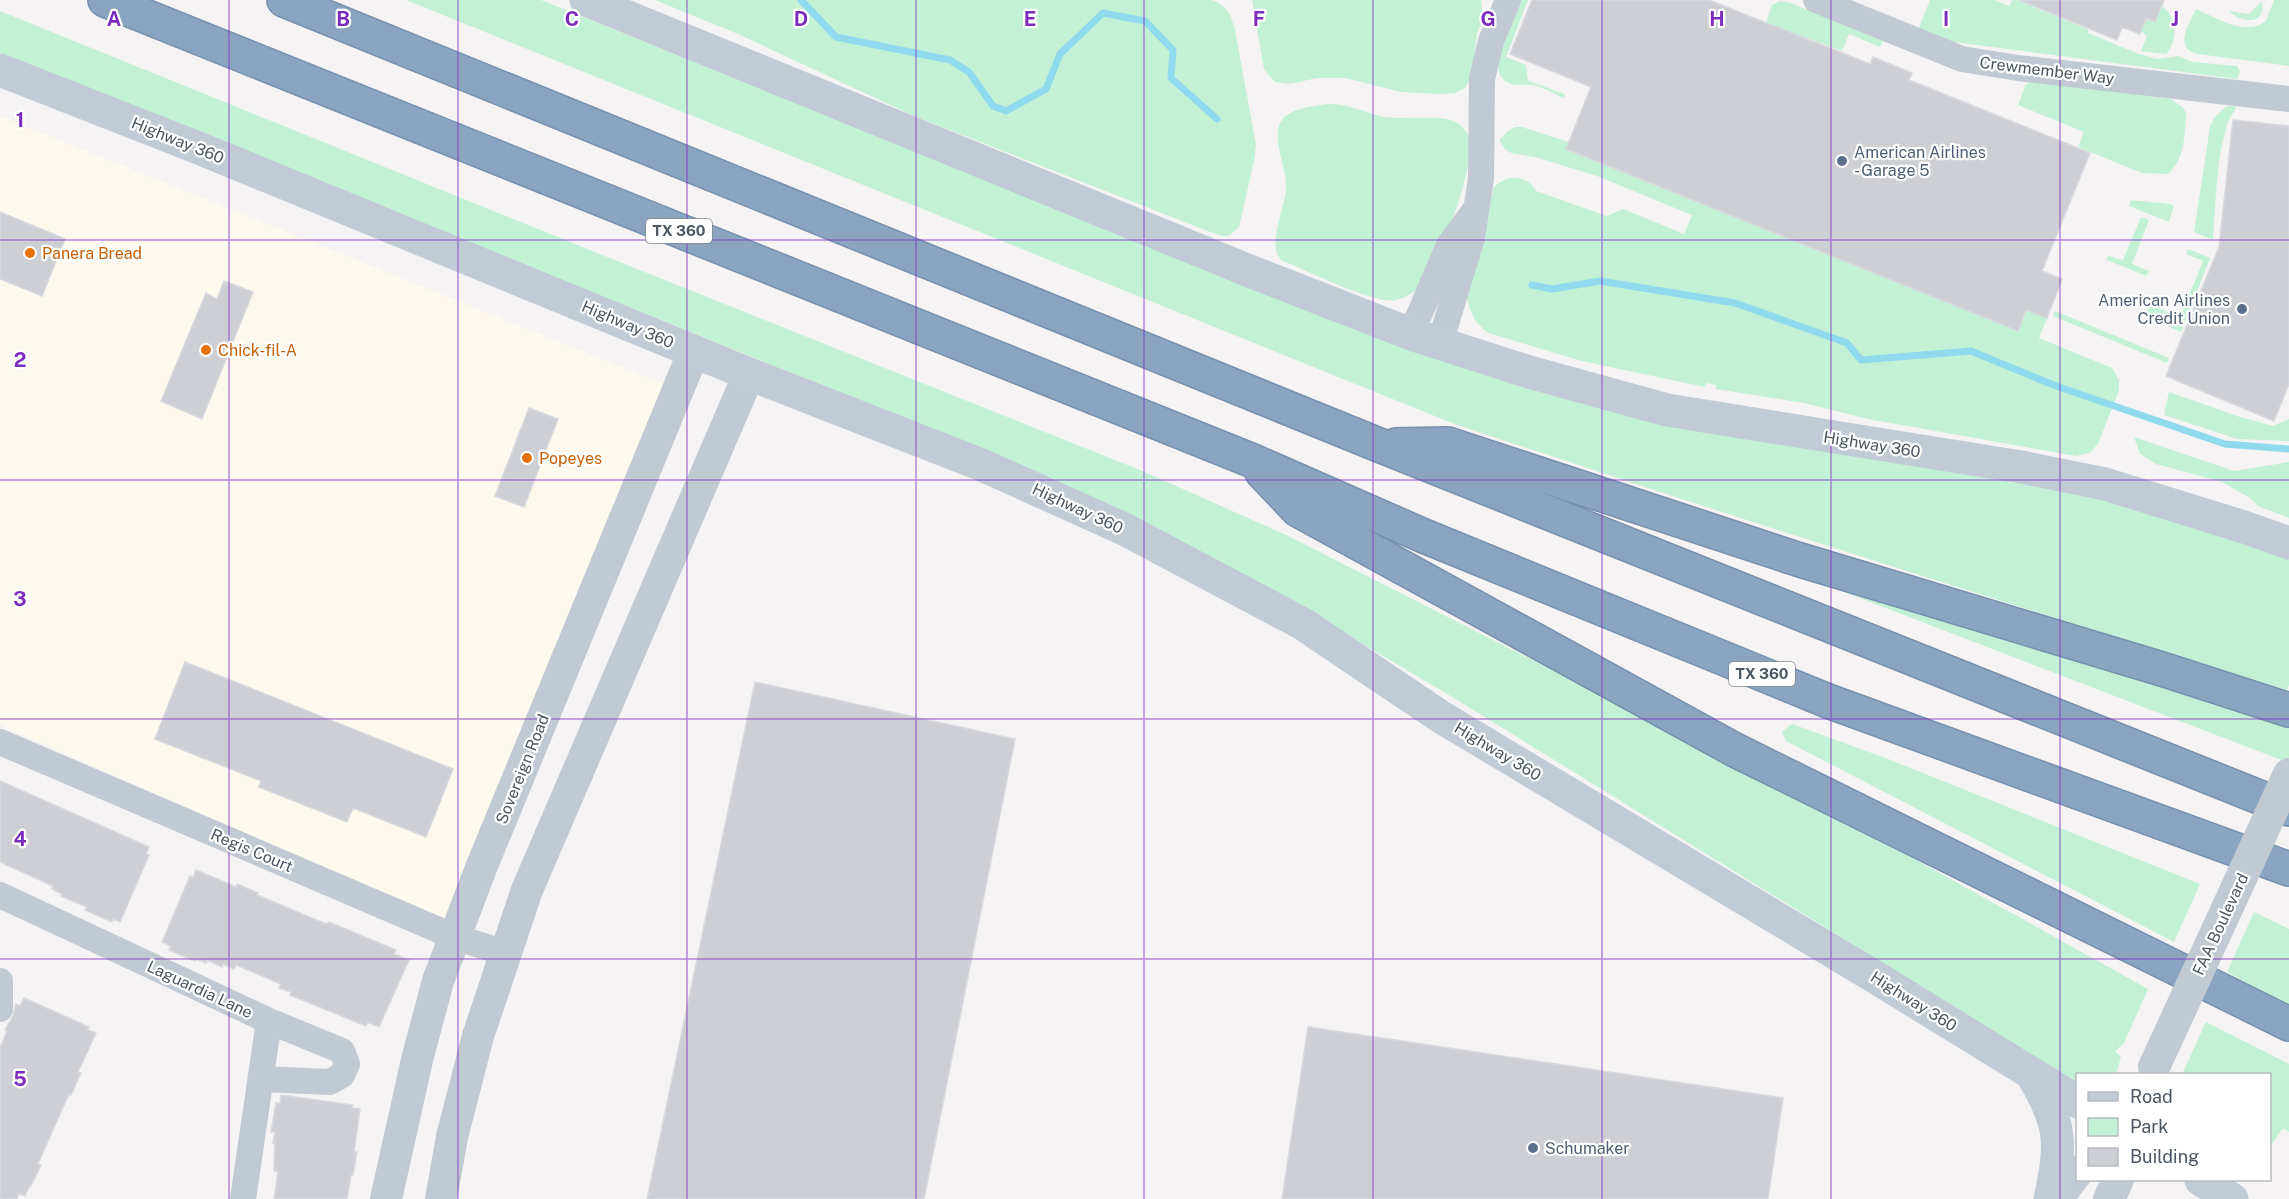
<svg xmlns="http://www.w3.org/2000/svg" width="2289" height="1199" font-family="'Public Sans',sans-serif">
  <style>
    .commercial { fill: #fdf9ef }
    .green { fill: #c3f1d5 }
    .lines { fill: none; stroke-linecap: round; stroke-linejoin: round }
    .stream { stroke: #90daee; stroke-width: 7 }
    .building { fill: #cdcfd5; stroke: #d7d9de; stroke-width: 1.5 }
    .motorway-casing { stroke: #7690ad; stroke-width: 36 }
    .minor { stroke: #c1cad2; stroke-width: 26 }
    .tertiary { stroke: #c1cad2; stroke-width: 32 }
    .secondary { stroke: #c1cbd6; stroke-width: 33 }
    .motorway { stroke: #8ba5c1; stroke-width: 33 }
    .tertiary-bridge { stroke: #c1cad2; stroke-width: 32 }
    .grid { fill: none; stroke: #7b2cbf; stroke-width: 1.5; stroke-opacity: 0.55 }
    .service-dot { fill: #5c6f8a; stroke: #fff; stroke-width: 2 }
    .food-dot { fill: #e8710a; stroke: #fff; stroke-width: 2 }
    .labels { text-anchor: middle; stroke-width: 4.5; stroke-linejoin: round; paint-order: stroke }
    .shield { fill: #fff; stroke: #808990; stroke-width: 1.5 }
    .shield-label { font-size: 15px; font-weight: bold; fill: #4a5661 }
    .street-label { font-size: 16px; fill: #4a5661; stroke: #fff }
    .service-label { font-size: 16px; fill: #4e5e75; stroke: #fff; text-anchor: start }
    .food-label { font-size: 16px; fill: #c56008; stroke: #fff; text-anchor: start }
    .grid-label { font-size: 20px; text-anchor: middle; font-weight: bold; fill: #7b2cbf; stroke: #fff; stroke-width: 4.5; stroke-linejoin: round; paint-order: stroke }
  </style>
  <rect width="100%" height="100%" fill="#f5f3f3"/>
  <path class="commercial" d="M0 116 664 384 447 922 0 725Z"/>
  <path class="green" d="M406 0H541L1356 329 1524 388 1623 414 2086 495 2289 557V685L2286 690C2007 603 1728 516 1452 423Z
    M655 0H1211C1227 5 1231 14 1235 30L1256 145 1254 161 1239 227 1229 236H1221L1200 228 914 116 738 34Z
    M1252 0H1481L1483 17 1477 34 1472 76 1465 88 1455 93 1438 94 1401 92 1346 78H1317L1290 84 1275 82 1264 69Z
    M1518 0H1528L1506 57 1526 65 1528 81 1565 94 1564 98C1554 94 1543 87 1533 85 1524 83 1513 87 1505 81 1486 68 1512 16 1518 0Z
    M1930 0H1994L2010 6 2012 0H2017L2088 29V33L2139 54 2157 59 2178 56 2193 62 2237 66 2240 71 2237 79 1954 42 1918 30Z
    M2274 0H2289V66L2198 54C2173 49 2189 24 2196 9 2217 18 2245 37 2266 21Z
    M1780 1 1791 3 1883 41 1880 47 1849 34 1842 51 1766 23 1772 5Z
    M2262 1C2267 25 2241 24 2229 11L2249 14Z
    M2161 5C2177 17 2179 40 2166 54L2141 51 2147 36 2141 31 2146 18 2154 22Z
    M0 11 617 261 1145 472 1288 536 1814 803 2148 989 2124 1043 2115 1051 2121 1057 2116 1074H2078L2077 1083 1454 698 1312 614 851 397 0 53Z
    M2031 81 2171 99 2183 108 2186 113C2185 133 2185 159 2168 174L2142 173 2078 147 2084 132 2018 105 2025 86Z
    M1327 104C1348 103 1365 113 1385 117 1406 120 1434 115 1453 121 1459 123 1464 128 1467 133 1481 157 1438 266 1419 287 1414 293 1404 298 1396 300 1376 305 1310 272 1288 263 1286 262 1282 261 1280 259 1268 247 1284 207 1286 191 1288 172 1273 142 1279 126 1285 108 1311 107 1327 104Z
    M2227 106H2236C2235 113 2230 116 2228 122 2216 159 2216 201 2213 240L2194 232 2210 127 2214 118Z
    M1515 127H1522L1569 142 1566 149 2018 331 2026 310 2047 318 2039 338 2112 368 2119 380V390L2098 444 2089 453 2076 456 1868 419 1804 403 1716 389V385L1706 383 1705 387 1582 361 1488 333C1475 323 1471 314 1467 299L1494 187C1508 174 1526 174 1536 191L1607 216 1623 209 1684 234 1692 215 1597 176 1535 157 1511 153 1505 149 1499 140 1508 131Z
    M2131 200 2170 204 2174 206 2169 222 2129 206Z
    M2141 217 2149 220 2132 264 2149 271 2146 276 2107 260V257L2109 256 2123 260Z
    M2188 249 2210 258 2181 332 2139 314 2153 306 2180 317 2203 261 2186 254Z
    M2055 311 2169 358 2167 363 2053 316Z
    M2169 392 2240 417 2273 426 2289 419V441L2237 439 2164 415Z
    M2134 437 2234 471 2289 462V518L2258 506 2250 498 2222 482 2156 464 2140 454Z
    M1826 585 2289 721V763Z
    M1792 724 1888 759 2200 884 2174 942 1786 741 1782 732Z
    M2254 912 2289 929V1006L2227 972Z
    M2206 1022 2289 1064V1132L2283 1128 2270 1147V1074H2182Z"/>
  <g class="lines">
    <path class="stream" d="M801 0 836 37 950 60 969 72 993 106 1006 111 1046 89 1060 54 1103 13 1145 21 1173 50 1171 78 1217 119
      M1532 285 1552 289 1600 281 1735 303 1847 343 1861 360 1971 351 2056 386 2225 444 2289 449"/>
  </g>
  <path class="building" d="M1532 0H1709L1870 64 1873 57 1912 73 1909 80 2090 153 2042 271 2062 279 2047 318 2026 310 2018 331 1566 149 1591 87 1510 54Z
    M2019 0H2164L2155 22 2146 18 2140 34 2122 27 2117 40Z
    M2233 120 2289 126V384L2274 421 2166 376 2219 247Z
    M0 212 65 239 42 296 0 279Z
    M224 281 253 292 202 419 161 401 206 293 217 299Z
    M529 408 558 419 524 507 495 496Z
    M185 662 453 769 426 837 353 808 347 822 259 787 261 781 155 739Z
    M755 682 1015 739 924 1199H647Z
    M0 781 149 847 146 854 149 855 120 922 113 919 112 922 85 910 87 907 61 896 62 894 52 889 53 886 0 862Z
    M196 870 236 887 237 884 258 893 257 895 326 924 329 922 396 950 394 954 409 960 379 1027 368 1022 366 1026 290 995 291 992 279 988 281 984 236 965 234 969 223 964 222 967 207 960 206 963 196 959 195 961 169 950 171 946 162 942 190 876 193 878Z
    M24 998 89 1027 88 1030 96 1033 78 1072 81 1073 71 1095 69 1094 48 1141 38 1164 41 1165 31 1186 30 1185 25 1196 19 1193 17 1199H0V1048L7 1031 5 1030 13 1016 16 1004 20 1006Z
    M1308 1027 1783 1098 1768 1199H1282Z
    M281 1095 353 1105 352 1108 360 1109 354 1152H357L353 1175H351L347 1199H274L278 1172 274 1171 275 1143H273L275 1132H271L276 1103 280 1104Z"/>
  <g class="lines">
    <g class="motorway-casing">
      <path id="motorway" d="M105 0 1253 461 1424 536 1828 701 2289 869
        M284 0 1379 445 2289 809
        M1396 445 1448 444 1797 559 2165 670 2289 710
        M1262 472 1298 510 1735 750 2289 1024"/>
    </g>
    <path class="minor" d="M1816 0 1962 59 2018 68 2289 99
      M1411 334 1449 245 1475 210
      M1440 343 1472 238 1481 178 1482 79 1491 41 1508 0
      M0 742 455 937 505 953
      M0 895 269 1021 243 1199
      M0 981V1009
      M261 1079 330 1082 342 1075 347 1064 342 1051 269 1021"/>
    <path class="tertiary" d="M386 1199 417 1060 438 981 481 868 694 351
      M441 1199 452 1137 478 1036 527 890 749 374
      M2057 1199 2078 1171
      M2109 1199 2118 1180"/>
    <path class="secondary" d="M586 0 1252 272 1411 334 1529 372 1667 410 2021 467 2105 484 2244 527 2289 543
      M0 70 201 149 749 374 982 465 1124 529 1303 624 1441 717 1875 977 2078 1102
      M2032 1075C2062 1124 2062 1144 2050 1199
      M2201 1180 2232 1199"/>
    <use href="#motorway" class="motorway"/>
    <path class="tertiary-bridge" d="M2154 1067 2289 774"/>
  </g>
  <path class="grid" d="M229 0V1199M458 0V1199M687 0V1199M916 0V1199M1144 0V1199M1373 0V1199M1602 0V1199M1831 0V1199M2060 0V1199M0 240H2289M0 480H2289M0 719H2289M0 959H2289"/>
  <g class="service-dot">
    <circle cx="1842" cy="161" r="6"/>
    <circle cx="2242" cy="309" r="6"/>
    <circle cx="1533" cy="1148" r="6"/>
  </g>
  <g class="food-dot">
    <circle cx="30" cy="253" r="6"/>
    <circle cx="206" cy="350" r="6"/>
    <circle cx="527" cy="458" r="6"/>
  </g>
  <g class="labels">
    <g class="shield">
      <rect x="646" y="219" width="66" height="24" rx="4.5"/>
      <rect x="1729" y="662" width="66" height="24" rx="4.5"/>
    </g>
    <g class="shield-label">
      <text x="679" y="236">TX 360</text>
      <text x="1762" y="679">TX 360</text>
    </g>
    <g class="street-label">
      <text transform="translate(2047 70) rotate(7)" y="6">Crewmember Way</text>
      <text transform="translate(178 140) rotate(22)" y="6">Highway 360</text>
      <text transform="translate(628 324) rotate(23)" y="6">Highway 360</text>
      <text transform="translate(1872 444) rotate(9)" y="6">Highway 360</text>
      <text transform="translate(1078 508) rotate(25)" y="6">Highway 360</text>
      <text transform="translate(1498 751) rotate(31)" y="6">Highway 360</text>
      <text transform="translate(522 769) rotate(-68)" y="6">Sovereign Road</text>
      <text transform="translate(252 850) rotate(23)" y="6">Regis Court</text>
      <text transform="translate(2220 924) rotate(-65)" y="6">FAA Boulevard</text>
      <text transform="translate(200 989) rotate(25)" y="6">Laguardia Lane</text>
      <text transform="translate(1914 1001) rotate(32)" y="6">Highway 360</text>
    </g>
    <g class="service-label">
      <text x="1854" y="158">American Airlines<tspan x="1854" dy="18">- Garage 5</tspan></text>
      <text x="2230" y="306" text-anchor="end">American Airlines<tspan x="2230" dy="18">Credit Union</tspan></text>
      <text x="1545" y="1154">Schumaker</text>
    </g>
    <g class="food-label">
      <text x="42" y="259">Panera Bread</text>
      <text x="218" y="356">Chick-fil-A</text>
      <text x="539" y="464">Popeyes</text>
    </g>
  </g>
  <g class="grid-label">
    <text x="114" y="26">A</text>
    <text x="343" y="26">B</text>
    <text x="572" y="26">C</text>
    <text x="801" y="26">D</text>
    <text x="1030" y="26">E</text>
    <text x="1259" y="26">F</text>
    <text x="1488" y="26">G</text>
    <text x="1717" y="26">H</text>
    <text x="1946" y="26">I</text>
    <text x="2175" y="26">J</text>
    <text x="20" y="127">1</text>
    <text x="20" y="367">2</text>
    <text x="20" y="606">3</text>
    <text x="20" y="846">4</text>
    <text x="20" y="1086">5</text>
  </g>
  <rect x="2076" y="1073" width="195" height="108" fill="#ffffff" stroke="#b7bbc0" stroke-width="1.5"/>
  <rect x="2088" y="1092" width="30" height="9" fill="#c1cbd6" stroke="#b7bbc0" stroke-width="1.5"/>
  <text x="2130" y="1103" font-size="18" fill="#4a5661">Road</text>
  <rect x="2088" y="1118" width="30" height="18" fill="#c3f1d5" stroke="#b7bbc0" stroke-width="1.5"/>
  <text x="2130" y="1133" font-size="18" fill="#4a5661">Park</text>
  <rect x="2088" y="1148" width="30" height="18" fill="#cdcfd5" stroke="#b7bbc0" stroke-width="1.5"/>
  <text x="2130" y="1163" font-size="18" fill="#4a5661">Building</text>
</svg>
